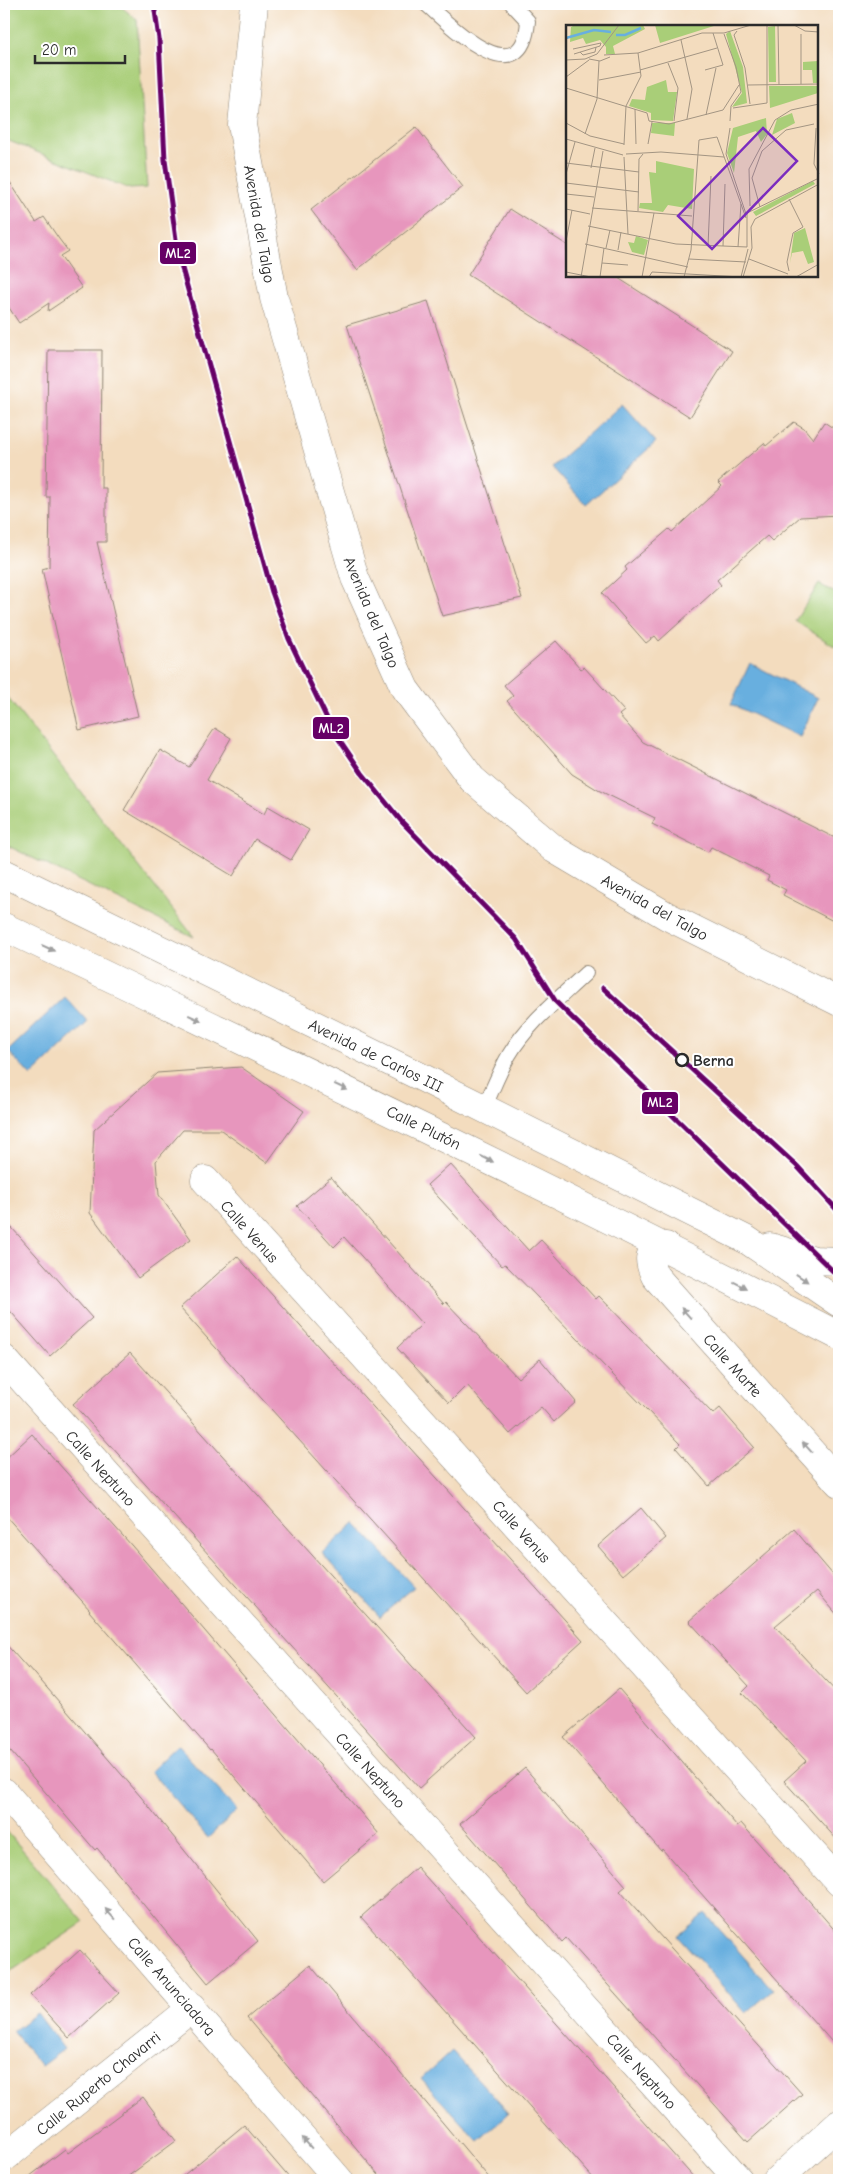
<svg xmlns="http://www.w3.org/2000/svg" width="843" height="2184" font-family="'Comic Neue',sans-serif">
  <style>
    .green { fill: #a9ce78; stroke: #6a7c52 }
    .water { fill: #68afdf; stroke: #4a6d85 }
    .building { fill: #e796bd }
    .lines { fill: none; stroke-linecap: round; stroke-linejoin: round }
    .service-casing { stroke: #8f8474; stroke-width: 16 }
    .minor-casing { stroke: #8f8474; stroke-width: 29 }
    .tertiary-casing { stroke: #8f8474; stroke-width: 29 }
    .service { stroke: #fff; stroke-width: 14 }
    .minor { stroke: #fff; stroke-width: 28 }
    .tertiary { stroke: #fff; stroke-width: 28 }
    .rail-1-casing { stroke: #fff; stroke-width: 9 }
    .rail-1 { stroke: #606; stroke-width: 5 }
    .oneway { fill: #a0a0a0 }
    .stop-dot { fill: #fff; stroke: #2b2b2b; stroke-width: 2.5 }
    .labels { text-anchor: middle; stroke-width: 4; stroke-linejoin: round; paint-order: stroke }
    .street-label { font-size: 16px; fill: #2b2b2b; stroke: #fff }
    .stop-label { font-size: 16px; font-weight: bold; fill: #2b2b2b; stroke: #fff; text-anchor: start }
    .inset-river { fill: none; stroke: #68afdf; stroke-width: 2.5 }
    .inset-road { fill: none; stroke: #a39583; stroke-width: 1 }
    .view { fill: #7b2cbf; fill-opacity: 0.15; stroke: #7b2cbf; stroke-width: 2.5 }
    .inset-edge { fill: none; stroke: #2b2b2b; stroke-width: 2.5 }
    .line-badge { stroke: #fff; stroke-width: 2 }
    .badge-label { font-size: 14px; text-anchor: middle; font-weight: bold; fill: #fff }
  </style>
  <rect width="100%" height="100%" fill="#fff"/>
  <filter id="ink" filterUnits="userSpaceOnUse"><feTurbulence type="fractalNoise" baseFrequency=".02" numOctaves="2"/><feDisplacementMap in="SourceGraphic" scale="10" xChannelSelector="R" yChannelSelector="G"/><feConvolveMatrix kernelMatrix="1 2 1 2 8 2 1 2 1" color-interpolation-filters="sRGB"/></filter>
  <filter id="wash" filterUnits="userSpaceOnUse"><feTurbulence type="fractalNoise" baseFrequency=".0096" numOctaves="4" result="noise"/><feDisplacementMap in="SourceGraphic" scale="20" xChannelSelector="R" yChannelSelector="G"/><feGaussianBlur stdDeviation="1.12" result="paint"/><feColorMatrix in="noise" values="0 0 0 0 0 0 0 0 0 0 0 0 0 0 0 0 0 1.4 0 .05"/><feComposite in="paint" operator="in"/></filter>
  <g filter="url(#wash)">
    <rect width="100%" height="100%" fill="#f3dcbe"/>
    <path class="green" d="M4 4H118L137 20 147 188 130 189 4 139Z
      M819 584 839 595V638L834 646 795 621Z
      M4 693 194 937 4 844Z
      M4 1828 84 1922 4 1976Z"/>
    <path class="water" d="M622 404 656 442 586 505 552 467Z
      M750 663 818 698 800 737 731 704Z
      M65 997 88 1022 31 1076 8 1051Z
      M355 1523 414 1587 380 1617 322 1553Z
      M177 1745 237 1810 208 1838 150 1771Z
      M705 1913 773 1990 746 2013 678 1936Z
      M37 2013 64 2049 41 2066 13 2031Z
      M452 2051 509 2113 478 2141 421 2079Z"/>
    <g id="blocks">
      <path class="building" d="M416 127 463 187 357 270 311 210Z
        M4 173 36 222 44 217 59 239 68 251 60 256 82 288 48 311 49 303 19 323 4 300Z
        M510 209 567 245V276H615L732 351 690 417 468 275Z
        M428 301 522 598 442 616 347 325Z
        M48 350H102L101 488H106V542H97L138 716 79 730 42 569 49 567 50 497H46Z
        M794 422 804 428 813 439 824 422 839 432V515L800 517 772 541 767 536 717 580 721 585 659 641 655 636 646 643 602 593 627 570 625 567 669 529 672 532 722 486 718 482 764 443 766 446Z
        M556 641 581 669 584 667 624 711 619 715 643 742 839 840V924L783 895 786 890 767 880 769 876 711 847 708 852 652 824 655 818 598 790 572 774 507 701 513 696 504 685Z
        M215 728 231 738 207 780 264 814 268 806 309 830 291 860 255 839 233 876 124 810 160 750 189 767Z
        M241 1067 304 1111 267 1163 221 1130H183L156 1161 159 1195 191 1239 138 1278 90 1213 94 1130 157 1073Z
        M450 1164 529 1251 541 1240 596 1299 599 1296 713 1414 720 1408 754 1447 709 1486 676 1448 680 1444 505 1264 502 1266 427 1185Z
        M331 1177 444 1304 446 1302 518 1378 540 1359 576 1402 554 1422 541 1407 510 1434 467 1385 449 1403 397 1348 422 1324 344 1237 334 1247 297 1206Z
        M4 1219 92 1318 50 1356 4 1304Z
        M237 1256 583 1640 526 1692 180 1308Z
        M130 1353 476 1737 419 1788 73 1404Z
        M32 1434 132 1546 379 1834 323 1881 211 1749 210 1750 89 1611 90 1610 4 1514V1460Z
        M641 1508 666 1538 623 1575 598 1546Z
        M794 1529 839 1582V1617L817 1591 775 1626 839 1695V1842L784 1781 806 1761 742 1693 749 1686 689 1621Z
        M4 1642 28 1669 29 1667 141 1797 258 1941 208 1983 97 1848 95 1850 4 1744Z
        M619 1689 737 1826 741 1823 839 1935V2050L662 1849 661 1851 563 1737Z
        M525 1768 626 1886 620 1891 802 2094 748 2142 566 1938 562 1942 460 1824Z
        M417 1867 696 2180H595L361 1917Z
        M80 1950 119 1993 69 2038 30 1995Z
        M310 1965 491 2180H383L247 2018Z
        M143 2097 176 2141 123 2180H25L65 2149 68 2153Z
        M244 2125 291 2180H178Z"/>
    </g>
  </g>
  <g filter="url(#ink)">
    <use href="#blocks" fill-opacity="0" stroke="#8f8474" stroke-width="1"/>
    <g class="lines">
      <g class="service-casing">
        <path id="service" d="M426 4C450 26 522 97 528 21L512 4
          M484 1108C492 1091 499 1072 509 1055 528 1023 560 998 586 973"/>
      </g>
      <g class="minor-casing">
        <path id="minor" d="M254 4 242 125 274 298 355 578 405 689 472 779 554 849 667 916 839 1002
          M4 927C284 1060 564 1194 839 1336
          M205 1180 839 1882
          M666 1246C646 1251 648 1260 655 1276L839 1483
          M4 1359 739 2180
          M4 1792 339 2180
          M4 2158 192 2008
          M777 2180 839 2124"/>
      </g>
      <g class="tertiary-casing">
        <path id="tertiary" d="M4 873 419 1076 747 1240 839 1303
          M770 1247 814 1260 839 1261"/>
      </g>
      <use href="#service" class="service"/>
      <use href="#minor" class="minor"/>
      <use href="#tertiary" class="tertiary"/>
      <g class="rail-1-casing">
        <path id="rail-1" d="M154 4 159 39 165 160 178 254 272 592 289 639 332 729 362 773 402 822 516 939 556 1002 839 1277
          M603 988 797 1166 839 1212"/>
      </g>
      <use href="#rail-1" class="rail-1"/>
    </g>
    <defs><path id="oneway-solid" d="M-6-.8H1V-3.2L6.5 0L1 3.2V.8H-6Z" transform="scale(1.25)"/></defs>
    <g class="oneway">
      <use href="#oneway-solid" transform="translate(48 948) rotate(25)"/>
      <use href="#oneway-solid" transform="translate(195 1018) rotate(25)"/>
      <use href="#oneway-solid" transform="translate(341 1087) rotate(25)"/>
      <use href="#oneway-solid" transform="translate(487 1159) rotate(26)"/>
      <use href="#oneway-solid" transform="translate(802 1278) rotate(34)"/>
      <use href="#oneway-solid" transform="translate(740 1285) rotate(27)"/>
      <use href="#oneway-solid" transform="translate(686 1313) rotate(-132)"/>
      <use href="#oneway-solid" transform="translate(807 1447) rotate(-132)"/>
      <use href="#oneway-solid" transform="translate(110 1914) rotate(-131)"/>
      <use href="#oneway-solid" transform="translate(307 2143) rotate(-131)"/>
    </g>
  </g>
  <circle class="stop-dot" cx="682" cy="1060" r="6"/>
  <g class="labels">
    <g class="street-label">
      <text transform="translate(260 224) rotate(80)" y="6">Avenida del Talgo</text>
      <text transform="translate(372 612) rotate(67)" y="6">Avenida del Talgo</text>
      <text transform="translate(655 907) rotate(29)" y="6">Avenida del Talgo</text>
      <text transform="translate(376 1055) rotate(26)" y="6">Avenida de Carlos III</text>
      <text transform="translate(424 1127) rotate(26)" y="6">Calle Plutón</text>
      <text transform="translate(250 1231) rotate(48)" y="6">Calle Venus</text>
      <text transform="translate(733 1365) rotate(48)" y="6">Calle Marte</text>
      <text transform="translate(101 1468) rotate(48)" y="6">Calle Neptuno</text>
      <text transform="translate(522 1531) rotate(48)" y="6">Calle Venus</text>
      <text transform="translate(371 1770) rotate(48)" y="6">Calle Neptuno</text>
      <text transform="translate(172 1986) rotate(49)" y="6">Calle Anunciadora</text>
      <text transform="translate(642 2071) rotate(48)" y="6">Calle Neptuno</text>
      <text transform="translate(98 2083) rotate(-39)" y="6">Calle Ruperto Chavarri</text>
    </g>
    <g class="stop-label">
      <text x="693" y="1066">Berna</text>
    </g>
  </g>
  <g transform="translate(566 25)">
    <rect width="252" height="252" fill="#f3dcbe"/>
    <path d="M9 0H77L79 4 47 21 49 29H40V22L34 15 20 19 17 13 4 17 5 2ZM89 0H151L94 18ZM209 1 210 57H203L202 2ZM164 6 177 42 181 78 166 82 176 68 160 9ZM252 36V58H247L246 45H237V37ZM100 55 102 67H111L107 96 85 95V88L63 81 66 74 79 75 81 62ZM203 61H252V68L204 83ZM226 88 229 98 206 110 211 94ZM200 93 201 109 195 117 190 106 172 112 168 148 161 128 167 103ZM86 98H109L108 111 85 108ZM90 136 128 144 126 184 102 180 97 187 73 183 74 178H86L83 147 90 148ZM247 156 249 159 190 191 187 187ZM239 203 248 237 242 239 237 226 226 228 224 238 228 208ZM70 211 82 215 78 230 66 227 62 217 68 218Z" fill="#a9ce78"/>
    <path class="inset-river" d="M50 10H59L75 3M0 13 28 5 45 7"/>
    <path class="inset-road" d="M212 0 213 60M228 0 239 6 253 7M171 6 168 10 179 43 184 79M158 9 170 42 175 67 165 81 164 96M235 9V59M115 15 126 64 121 94M7 24 35 18 34 21 8 29M14 27 17 30 29 27 30 22M38 30 72 28 136 8H158L185 0M23 34 34 36 44 32M0 35 19 34 31 29 53 0M102 38 112 63 108 96M74 45 151 23M139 45 157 40 147 8M0 52 23 35M33 55 75 47M182 60 253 59M0 63 81 88 83 96 103 99 157 85 173 60M167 83 201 78V0M69 84 70 119M140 90 150 43M0 98 24 111 58 119M164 103 160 129 180 189M250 103 248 139 253 149M19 109 31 74 33 36M0 114 57 130M82 119 86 97M58 120 60 81 75 51 72 28M60 129 95 127 158 132M58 132 62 209M0 138 73 147M25 143 29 123M0 149 9 117M0 158 73 167M0 169 28 172M223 174 237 202 227 208 221 237 223 246M184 181 183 144 209 95 225 85 253 79M194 182 186 153 196 126 220 105 248 99M26 183 126 191M0 184 24 189M72 186 73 134 77 129M22 201 110 219 181 222M0 216 6 185M19 219 122 242M142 221 145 151M157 221 159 159M172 222 175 179M181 222V188L253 153M40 223 44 205M52 225 55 207M123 234 180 237M183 234 222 249M36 238 62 240M0 247 25 252M15 252 37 126M34 252 38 223M76 252 88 188M83 252 86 247 175 252M118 252 125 225 133 115 151 112 180 193M175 252 182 224M177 252 186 223 185 202 189 194 253 159M230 252 253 239"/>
    <path class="view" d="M197 103 231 136 146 224 112 191Z"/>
    <rect width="252" height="252" class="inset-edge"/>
  </g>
  <g class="line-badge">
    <rect x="159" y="241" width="38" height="24" rx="5" fill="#606"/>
    <rect x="312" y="716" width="38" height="24" rx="5" fill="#606"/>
    <rect x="641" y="1091" width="38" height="24" rx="5" fill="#606"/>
  </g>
  <g class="badge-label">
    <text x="178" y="258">ML2</text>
    <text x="331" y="733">ML2</text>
    <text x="660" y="1107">ML2</text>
  </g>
  <rect width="843" height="2184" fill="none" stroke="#fff" stroke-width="20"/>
  <path d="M35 55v8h90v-8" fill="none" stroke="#2b2b2b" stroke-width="2.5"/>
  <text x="42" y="55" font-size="15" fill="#2b2b2b" stroke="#ffffff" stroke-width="4" paint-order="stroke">20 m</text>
</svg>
